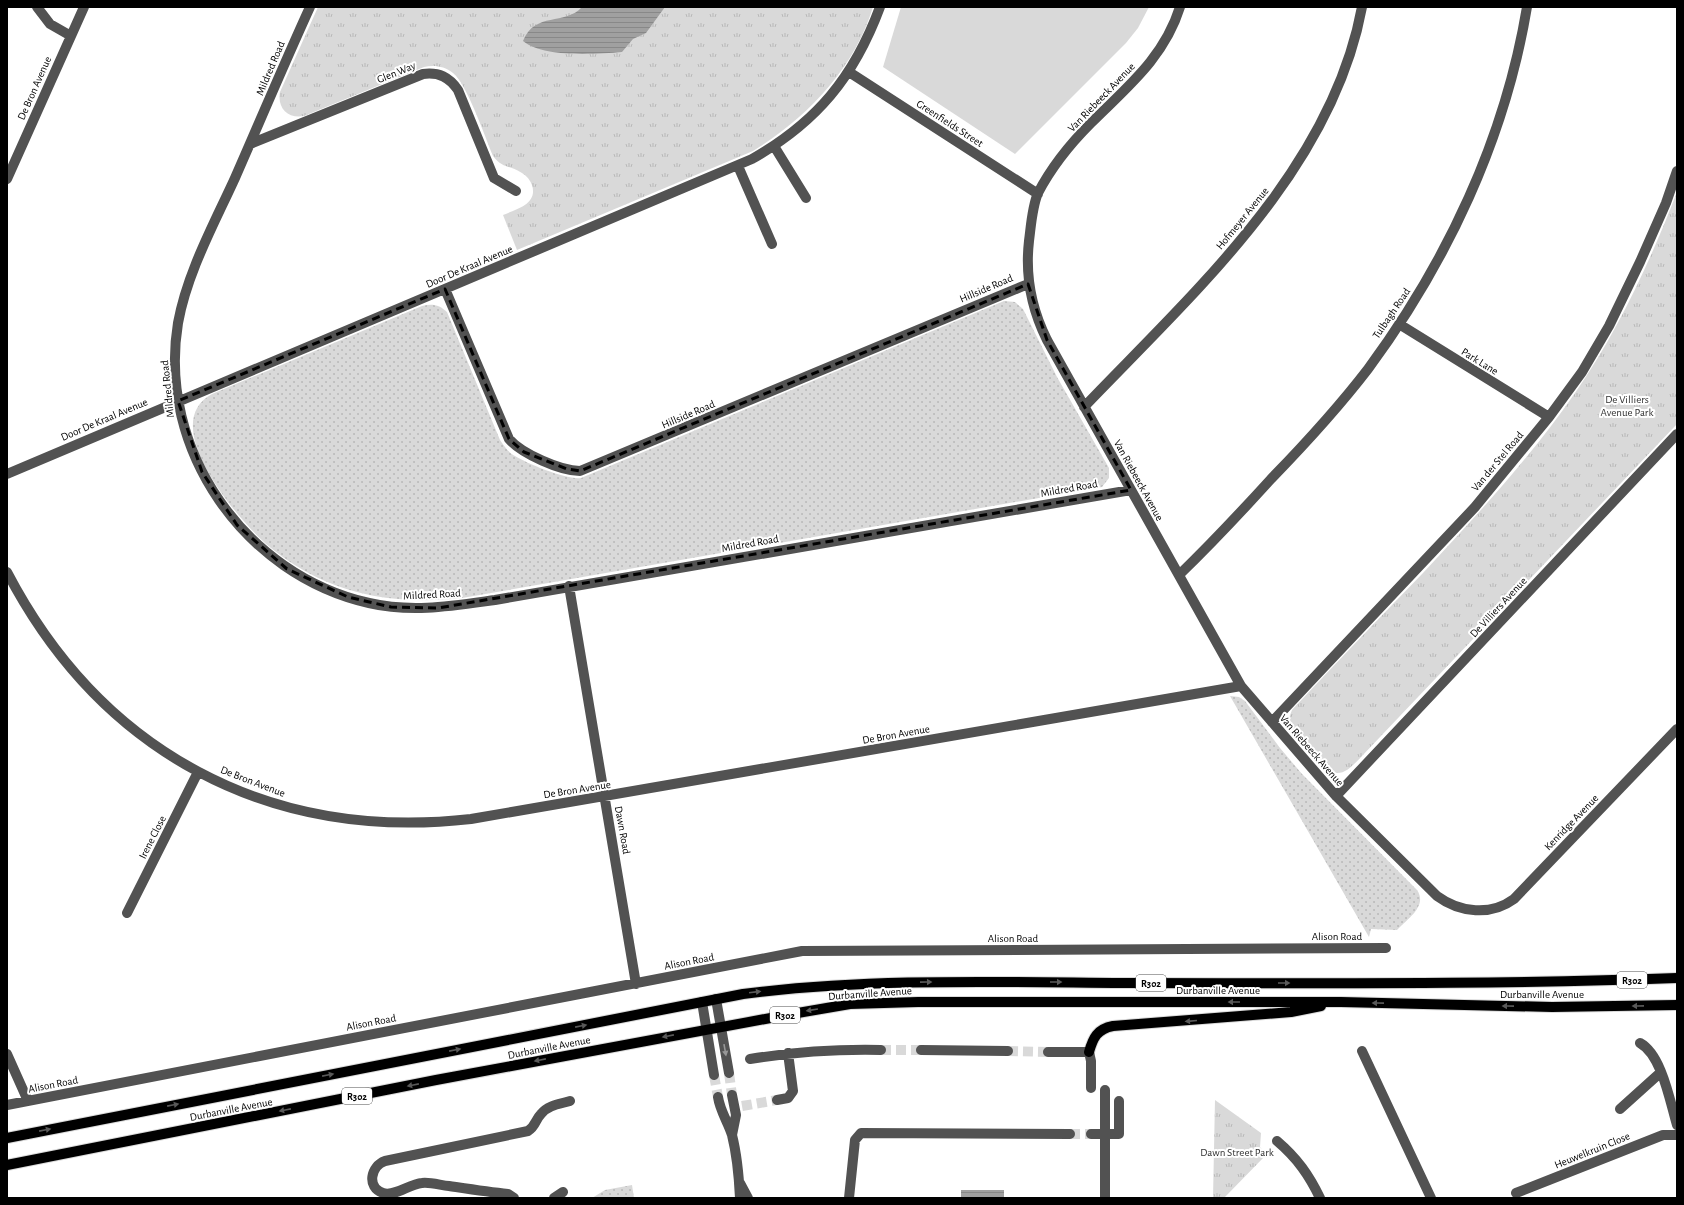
<svg xmlns="http://www.w3.org/2000/svg" width="1684" height="1205" font-family="'Alegreya Sans',sans-serif">
  <style>
    .grass { fill: url(#grass-dots) }
    .park { fill: url(#park-tufts) }
    .pitch { fill: #d9d9d9 }
    .water { fill: url(#water-rules) }
    .lines { fill: none; stroke-linecap: round; stroke-linejoin: round }
    .minor-tunnel { stroke: #d9d9d9; stroke-width: 10; stroke-dasharray: 10 5; stroke-linecap: butt }
    .major-casing { stroke: #dbdbdb; stroke-width: 12 }
    .minor { stroke: #525252; stroke-width: 10 }
    .major { stroke: #000; stroke-width: 10 }
    .oneway { fill: #595959 }
    .oneway2 { fill: #979797 }
    .marked { fill: none; stroke: #000; stroke-width: 3; stroke-dasharray: 8 5; stroke-linejoin: round }
    .labels { text-anchor: middle; stroke-width: 4; stroke-linejoin: round; paint-order: stroke }
    .shield { fill: #fff; stroke: #4c4c4c; stroke-width: 1 }
    .shield-label { font-size: 10px; font-weight: bold; fill: #000 }
    .street-label { font-size: 11px; fill: #000; stroke: #fff }
    .park-label { font-size: 11px; fill: #303030; stroke: #fff }
  </style>
  <defs>
    <pattern id="grass-dots" width="8" height="8" patternUnits="userSpaceOnUse"><rect width="8" height="8" fill="#d9d9d9"/><path d="M2 2h.1M6 6h.1" fill="none" stroke="#b8b8b8" stroke-width="1.8" stroke-linecap="round"/></pattern>
    <pattern id="park-tufts" width="24" height="20" patternUnits="userSpaceOnUse"><rect width="24" height="20" fill="#d9d9d9"/><path d="M3 7l-1-3M5 7V3M7 7l1-3M15 17l-1-3M17 17v-4M19 17l1-3" fill="none" stroke="#b8b8b8"/></pattern>
    <pattern id="water-rules" width="6" height="5" patternUnits="userSpaceOnUse"><rect width="6" height="5" fill="#a0a0a0"/><path d="M0 2.5h6" fill="none" stroke="#888"/></pattern>
  </defs>
  <rect width="100%" height="100%" fill="#fff"/>
  <path class="grass" d="M1004 301 1015 302 1023 309 1057 377 1109 468V478L1102 487 462 598C415 603 368 600 325 581 304 572 284 559 266 544 238 519 156 424 212 394L422 306C432 303 440 305 447 312L500 440C504 446 509 453 515 456 528 464 567 480 581 478Z
    M1230 696 1239 697 1245 701 1280 748 1302 774 1417 890C1428 906 1407 919 1397 930L1371 929 1369 937Z
    M632 1185 634 1198H592L605 1190Z"/>
  <path class="park" d="M318 7H873C854 69 807 118 753 151L517 250 503 215C517 209 538 204 532 185 530 180 527 176 522 173 510 165 503 169 493 156 485 137 467 84 453 73 444 66 434 65 424 67L304 116C288 119 277 108 280 92Z
    M1677 192V424L1362 756C1354 764 1344 777 1332 772L1290 728 1289 718 1292 710C1335 664 1379 618 1423 573 1477 515 1530 458 1575 393 1618 331 1650 262 1677 192Z
    M1215 1100 1261 1133 1260 1147 1266 1155 1224 1198H1213Z"/>
  <path class="pitch" d="M901 7H1149L1138 28 1126 43 1015 154 883 67Z"/>
  <path class="water" d="M582 7H665L646 33 633 39 622 52C596 54 543 58 523 41 535 11 565 26 582 7Z
    M961 1190H1004V1198H961Z"/>
  <g class="lines">
    <path class="minor-tunnel" d="M881 1050H921
      M1008 1051 1048 1052
      M729 1073 732 1095
      M714 1075 718 1097
      M742 1106 777 1100
      M1070 1134H1091"/>
    <g class="major-casing">
      <path id="major" d="M1089 1052C1093 1038 1097 1029 1113 1026L1291 1012 1321 1006
        M7 1138 743 994C869 978 996 982 1123 983 1308 983 1492 985 1677 978
        M7 1165 436 1080 792 1014 850 1004 918 1002H1341L1552 1007 1677 1005"/>
    </g>
    <path class="minor" d="M37 7 50 24 71 36
      M310 7C284 64 260 121 235 178 214 224 187 273 178 323 157 450 245 575 369 603 412 613 452 606 495 600L1131 490
      M1180 7C1164 58 1127 87 1091 123 1071 143 1051 168 1038 193 1032 207 1031 226 1029 241 1025 276 1031 308 1047 340L1241 686 1336 796 1437 896C1460 913 1491 916 1514 899L1677 729
      M849 72 1038 194
      M250 144 423 74C439 72 449 77 458 90L494 178 516 191
      M774 146 806 198
      M738 166 772 244
      M7 179 84 7
      M445 289 509 439C522 454 561 471 580 471L1028 284
      M1399 324 1549 417
      M1084 407C1193 293 1332 170 1362 7
      M7 474 752 159C817 122 854 77 880 7
      M7 572C101 752 268 842 471 819L1241 686
      M1179 575C1211 544 1241 512 1271 479 1305 444 1338 408 1368 369 1447 262 1505 139 1527 7
      M569 586 636 984
      M1272 722 1475 507 1549 417 1582 372 1609 326 1640 262 1666 203 1677 171
      M1336 796 1677 434
      M127 913 198 772
      M716 999 729 1073
      M702 1002 714 1075
      M1640 1043C1662 1055 1670 1102 1677 1125
      M921 1050 1008 1051
      M1362 1051 1431 1198
      M1048 1052H1089L1091 1061V1088
      M7 1054 28 1101
      M750 1059C794 1052 836 1049 881 1050
      M1105 1090V1198
      M718 1097C720 1111 728 1122 732 1135 737 1155 739 1177 740 1198
      M777 1100 788 1098 793 1091 788 1053
      M7 1105 802 951 1386 948
      M1620 1109 1660 1073
      M1091 1134H1119V1101
      M732 1135 736 1115 732 1095
      M1277 1141C1297 1158 1309 1175 1320 1198
      M740 1183 748 1198
      M1516 1193 1663 1135H1677
      M514 1198 508 1194C488 1192 469 1189 449 1186 440 1185 430 1182 422 1183 409 1184 395 1197 383 1193 366 1187 371 1166 385 1161L528 1131C536 1126 535 1120 541 1114 548 1105 560 1104 570 1101
      M554 1198 563 1192
      M849 1198 855 1140 861 1133 1070 1134"/>
    <use href="#major" class="major"/>
  </g>
  <defs><path id="oneway-solid" d="M-6-.8H1V-3.2L6.5 0L1 3.2V.8H-6Z"/></defs>
  <g class="oneway">
    <use href="#oneway-solid" transform="translate(926 982) rotate(-1)"/>
    <use href="#oneway-solid" transform="translate(1056 982)"/>
    <use href="#oneway-solid" transform="translate(1284 983)"/>
    <use href="#oneway-solid" transform="translate(755 992) rotate(-7)"/>
    <use href="#oneway-solid" transform="translate(1234 1002) rotate(180)"/>
    <use href="#oneway-solid" transform="translate(1378 1003) rotate(-179)"/>
    <use href="#oneway-solid" transform="translate(1508 1006) rotate(-179)"/>
    <use href="#oneway-solid" transform="translate(1638 1006) rotate(179)"/>
    <use href="#oneway-solid" transform="translate(812 1010) rotate(171)"/>
    <use href="#oneway-solid" transform="translate(1191 1021) rotate(175)"/>
    <use href="#oneway-solid" transform="translate(581 1026) rotate(-11)"/>
    <use href="#oneway-solid" transform="translate(668 1036) rotate(169)"/>
    <use href="#oneway-solid" transform="translate(455 1050) rotate(-11)"/>
    <use href="#oneway-solid" transform="translate(540 1060) rotate(169)"/>
    <use href="#oneway-solid" transform="translate(328 1075) rotate(-11)"/>
    <use href="#oneway-solid" transform="translate(413 1085) rotate(169)"/>
    <use href="#oneway-solid" transform="translate(173 1105) rotate(-11)"/>
    <use href="#oneway-solid" transform="translate(285 1110) rotate(169)"/>
    <use href="#oneway-solid" transform="translate(45 1130) rotate(-11)"/>
  </g>
  <use class="oneway2" href="#oneway-solid" transform="translate(725 1050) rotate(80)"/>
  <path class="marked" d="M1028 284 1047 340 1131 490 438 608 391 607 348 597 287 569 237 525 202 472 178 401 445 289 509 439 524 452 567 469 580 471Z"/>
  <g class="labels">
    <g class="shield">
      <rect x="1617" y="972" width="30" height="16" rx="3"/>
      <rect x="1136" y="975" width="30" height="16" rx="3"/>
      <rect x="770" y="1007" width="30" height="16" rx="3"/>
      <rect x="342" y="1088" width="30" height="16" rx="3"/>
    </g>
    <g class="shield-label">
      <text x="1632" y="984">R302</text>
      <text x="1151" y="987">R302</text>
      <text x="785" y="1019">R302</text>
      <text x="357" y="1100">R302</text>
    </g>
    <g class="street-label">
      <text transform="translate(270 68) rotate(-67)" y="4">Mildred Road</text>
      <text transform="translate(396 72) rotate(-22)" y="4">Glen Way</text>
      <text transform="translate(34 88) rotate(-66)" y="4">De Bron Avenue</text>
      <text transform="translate(1101 97) rotate(-46)" y="4">Van Riebeeck Avenue</text>
      <text transform="translate(950 123) rotate(33)" y="4">Greenfields Street</text>
      <text transform="translate(1242 218) rotate(-51)" y="4">Hofmeyer Avenue</text>
      <text transform="translate(469 266) rotate(-23)" y="4">Door De Kraal Avenue</text>
      <text transform="translate(986 288) rotate(-23)" y="4">Hillside Road</text>
      <text transform="translate(1391 313) rotate(-56)" y="4">Tulbagh Road</text>
      <text transform="translate(1480 361) rotate(32)" y="4">Park Lane</text>
      <text transform="translate(167 389) rotate(-96)" y="4">Mildred Road</text>
      <text transform="translate(688 414) rotate(-23)" y="4">Hillside Road</text>
      <text transform="translate(104 419) rotate(-23)" y="4">Door De Kraal Avenue</text>
      <text transform="translate(1497 461) rotate(-50)" y="4">Van der Stel Road</text>
      <text transform="translate(1139 480) rotate(61)" y="4">Van Riebeeck Avenue</text>
      <text transform="translate(1069 488) rotate(-10)" y="4">Mildred Road</text>
      <text transform="translate(750 543) rotate(-10)" y="4">Mildred Road</text>
      <text transform="translate(432 594) rotate(-3)" y="4">Mildred Road</text>
      <text transform="translate(1498 607) rotate(-47)" y="4">De Villiers Avenue</text>
      <text transform="translate(896 734) rotate(-10)" y="4">De Bron Avenue</text>
      <text transform="translate(1312 750) rotate(49)" y="4">Van Riebeeck Avenue</text>
      <text transform="translate(253 781) rotate(21)" y="4">De Bron Avenue</text>
      <text transform="translate(577 789) rotate(-9)" y="4">De Bron Avenue</text>
      <text transform="translate(1571 822) rotate(-46)" y="4">Kenridge Avenue</text>
      <text transform="translate(623 830) rotate(80)" y="4">Dawn Road</text>
      <text transform="translate(152 837) rotate(-63)" y="4">Irene Close</text>
      <text x="1337" y="940">Alison Road</text>
      <text x="1013" y="942">Alison Road</text>
      <text transform="translate(689 961) rotate(-11)" y="4">Alison Road</text>
      <text x="1218" y="994">Durbanville Avenue</text>
      <text transform="translate(870 993) rotate(-4)" y="4">Durbanville Avenue</text>
      <text x="1542" y="998">Durbanville Avenue</text>
      <text transform="translate(371 1022) rotate(-11)" y="4">Alison Road</text>
      <text transform="translate(549 1047) rotate(-11)" y="4">Durbanville Avenue</text>
      <text transform="translate(53 1084) rotate(-11)" y="4">Alison Road</text>
      <text transform="translate(231 1109) rotate(-11)" y="4">Durbanville Avenue</text>
      <text transform="translate(1592 1150) rotate(-22)" y="4">Heuwelkruin Close</text>
    </g>
    <g class="park-label">
      <text x="1627" y="403">De Villiers<tspan x="1627" dy="13">Avenue Park</tspan></text>
      <text x="1237" y="1156">Dawn Street Park</text>
    </g>
  </g>
  <rect width="1684" height="1205" fill="none" stroke="#000000" stroke-width="16"/>
</svg>
